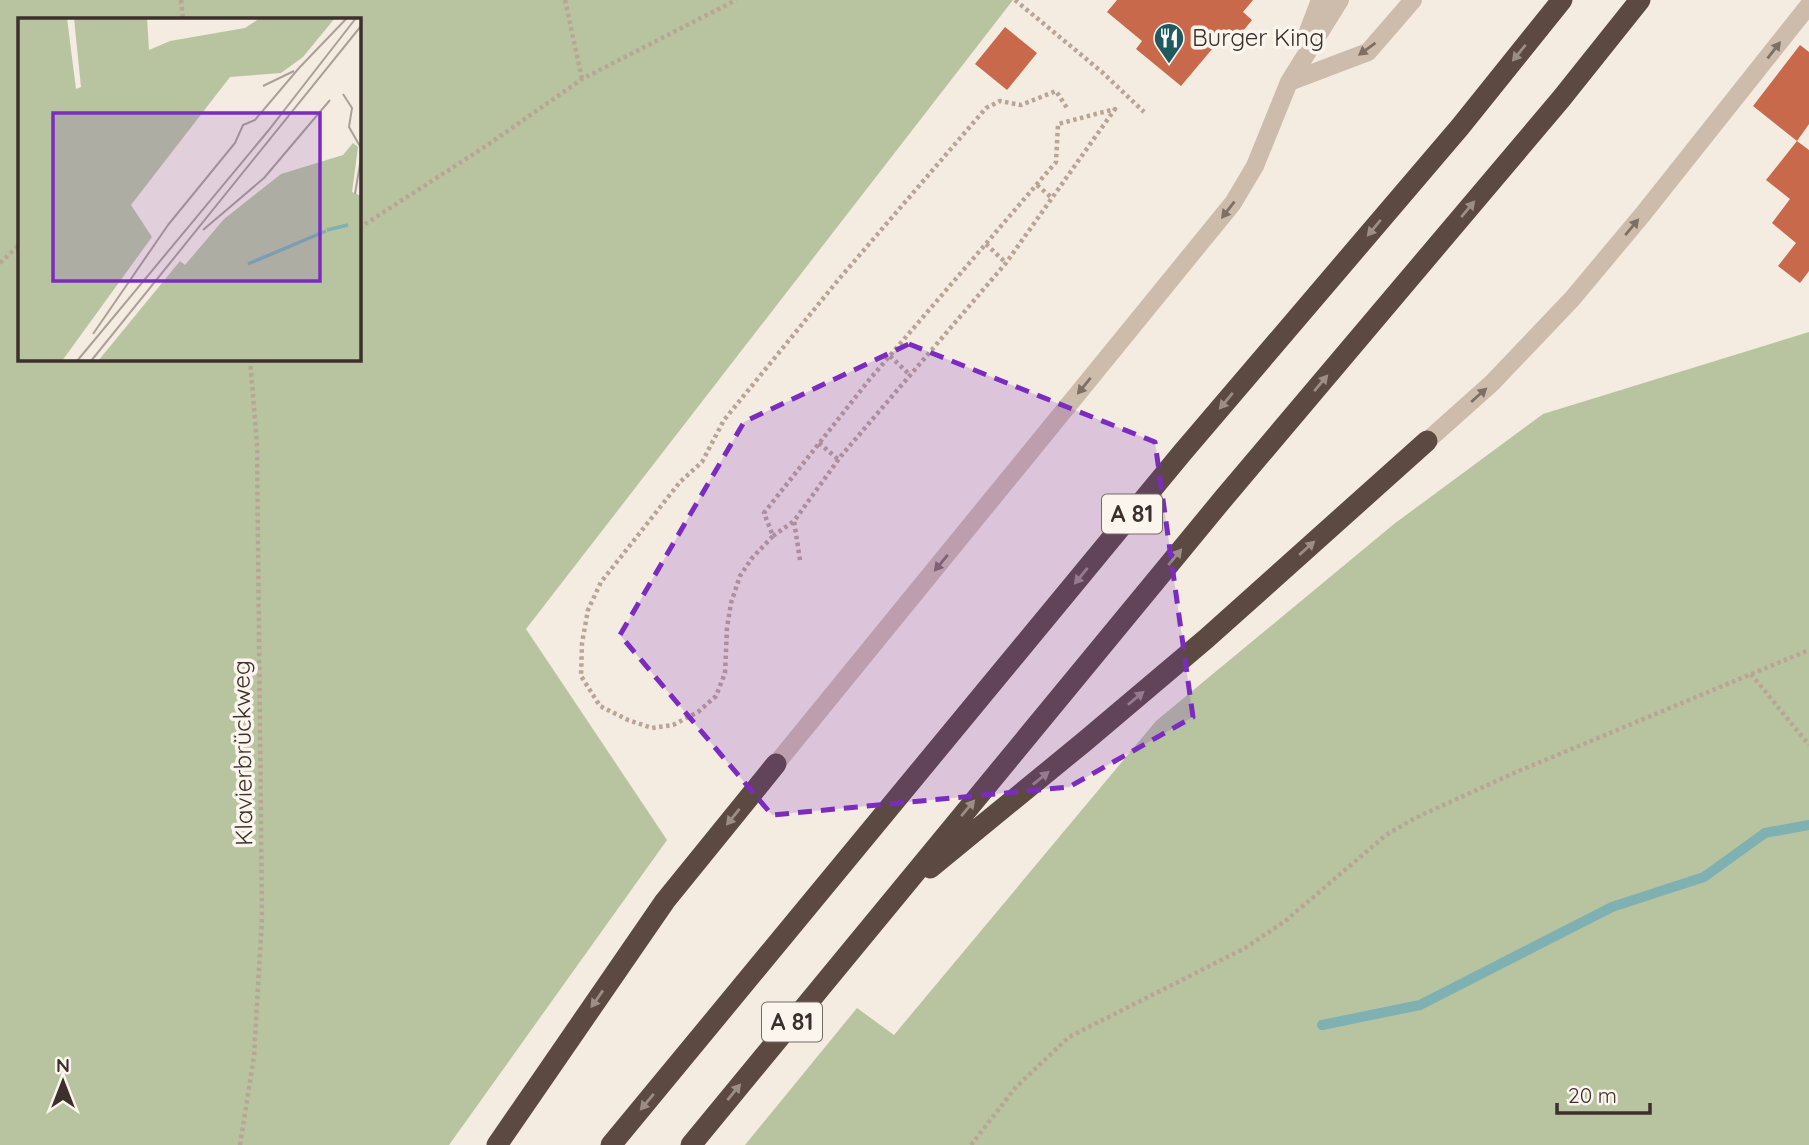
<svg xmlns="http://www.w3.org/2000/svg" width="1809" height="1145" font-family="Quicksand,sans-serif">
  <style>
    .green { fill: #b8c4a0; fill-rule: evenodd }
    .lines { fill: none; stroke-linecap: round; stroke-linejoin: round }
    .stream { stroke: #7fb0b2; stroke-width: 10 }
    .building { fill: #c8694b }
    .path { stroke: #b9a596; stroke-width: 4.5; stroke-dasharray: 3.5 3.5; stroke-linecap: butt }
    .service { stroke: #cdbbac; stroke-width: 18 }
    .motorway { stroke: #5c4a42; stroke-width: 21 }
    .oneway { fill: #7d6f65 }
    .oneway2 { fill: #9c8e87 }
    .marked { fill: #7b2cbf; fill-opacity: 0.2; stroke: #7b2cbf; stroke-width: 5; stroke-dasharray: 14 9; stroke-linejoin: round }
    .labels { text-anchor: middle; stroke-width: 7; stroke-linejoin: round; paint-order: stroke }
    .shield { fill: #fbf5ee; stroke: #756b66; stroke-width: 2 }
    .shield-label { font-size: 23px; font-weight: bold; fill: #3b302b }
    .poi-label { font-size: 24px; fill: #3b302b; stroke: #fbf5ee; text-anchor: start }
    .street-label { font-size: 24px; fill: #3b302b; stroke: #fbf5ee }
    .inset-river { fill: none; stroke: #7fb0b2; stroke-width: 3.5 }
    .inset-road { fill: none; stroke: #aaa098; stroke-width: 2 }
    .view { fill: #7b2cbf; fill-opacity: 0.15; stroke: #7b2cbf; stroke-width: 3.5 }
    .inset-edge { fill: none; stroke: #3b302b; stroke-width: 3.5 }
  </style>
  <rect width="100%" height="100%" fill="#f4ebe1"/>
  <path class="green" d="M0 0H1013L526 629 667 840 449 1145H0ZM359 19V359H19V19Z
    M1809 332V1145H745L857 1008 894 1035 1156 721 1394 524 1543 414Z"/>
  <g class="lines">
    <path class="stream" d="M1322 1025 1420 1005 1612 907 1704 877 1765 833 1809 825"/>
  </g>
  <path class="building" d="M1117 0H1253L1243 12 1252 20 1238 37 1229 29 1181 86 1136 49 1142 41 1107 12Z
    M1005 27 1037 53 1007 90 975 64Z
    M1800 45 1809 52V124L1797 141 1753 106Z
    M1797 141 1809 150V271L1800 283 1778 266 1796 243 1772 223 1790 199 1766 180Z"/>
  <g class="lines">
    <path class="path" d="M181 0 183 19
      M565 0 582 79
      M1015 0 1102 72 1144 112
      M1037 185 1052 198
      M359 228 489 144 582 79 736 0
      M986 244 1006 263
      M0 263 19 245
      M890 356 910 375
      M819 443 839 460
      M773 536 794 521
      M800 560 794 521 841 456 1006 263 1115 109 1058 124 1056 162 869 380 764 513 773 536 752 558 740 576 731 603 727 628 725 673 716 696 698 712 673 725 652 728 628 720 600 706 581 676 582 643 588 610 601 582 680 482 702 462 724 420 839 279 986 108 1000 101 1021 105 1056 91 1067 108
      M1751 674 1809 745
      M240 1145 254 1056 262 918 257 445 250 359
      M971 1145 1016 1087 1069 1037 1245 948 1284 922 1386 835 1415 818 1514 773 1809 650"/>
    <path class="service" d="M1304 42 1320 0
      M1289 82 1340 0
      M1427 441 1492 383 1572 299 1643 214 1809 5
      M776 764 1233 203 1255 166 1289 82 1368 52 1413 0"/>
    <path class="motorway" d="M930 868 1084 742 1207 638 1427 441
      M497 1145 665 901 776 764
      M611 1145 1182 453 1460 127 1562 0
      M691 1145 1223 499 1561 99 1640 0"/>
  </g>
  <defs><path id="oneway-solid" d="M-6-.8H1V-3.2L6.5 0L1 3.2V.8H-6Z" transform="scale(1.75)"/></defs>
  <g class="oneway">
    <use href="#oneway-solid" transform="translate(1367 49) rotate(144)"/>
    <use href="#oneway-solid" transform="translate(1774 50) rotate(-52)"/>
    <use href="#oneway-solid" transform="translate(1228 210) rotate(128)"/>
    <use href="#oneway-solid" transform="translate(1632 227) rotate(-50)"/>
    <use href="#oneway-solid" transform="translate(1084 386) rotate(129)"/>
    <use href="#oneway-solid" transform="translate(1479 395) rotate(-42)"/>
    <use href="#oneway-solid" transform="translate(941 563) rotate(130)"/>
  </g>
  <g class="oneway2">
    <use href="#oneway-solid" transform="translate(1519 53) rotate(129)"/>
    <use href="#oneway-solid" transform="translate(1468 209) rotate(-50)"/>
    <use href="#oneway-solid" transform="translate(1374 228) rotate(130)"/>
    <use href="#oneway-solid" transform="translate(1321 383) rotate(-50)"/>
    <use href="#oneway-solid" transform="translate(1226 401) rotate(130)"/>
    <use href="#oneway-solid" transform="translate(1307 548) rotate(-42)"/>
    <use href="#oneway-solid" transform="translate(1175 557) rotate(-50)"/>
    <use href="#oneway-solid" transform="translate(1081 576) rotate(129)"/>
    <use href="#oneway-solid" transform="translate(1136 698) rotate(-40)"/>
    <use href="#oneway-solid" transform="translate(1041 778) rotate(-39)"/>
    <use href="#oneway-solid" transform="translate(968 808) rotate(-50)"/>
    <use href="#oneway-solid" transform="translate(733 817) rotate(129)"/>
    <use href="#oneway-solid" transform="translate(597 999) rotate(125)"/>
    <use href="#oneway-solid" transform="translate(734 1092) rotate(-51)"/>
    <use href="#oneway-solid" transform="translate(647 1102) rotate(130)"/>
  </g>
  <path class="marked" d="M909 344 1155 442 1193 717 1069 787 772 815 620 635 744 422Z"/>
  <defs>
    <g id="restaurant-pin" transform="scale(1.575)"><path d="M0 17L-7.5 6A9.5 9.5 0 1 1 7.5 6Z" fill="#1f5a5e" stroke="#fbf5ee"/><path d="M-5-6h1v4h1v-4h1v4h1v-4h1v5L-1.5 .5V6h-2V.5L-5-1ZM5-6V6H3V1.5H1.5Q1.5-4 5-6Z" fill="#fff"/></g>
  </defs>
  <g fill-rule="evenodd">
    <use href="#restaurant-pin" x="1169" y="38"/>
  </g>
  <g class="labels">
    <g class="shield">
      <rect x="1102" y="494.5" width="60" height="39" rx="5"/>
      <rect x="762" y="1002.5" width="60" height="39" rx="5"/>
    </g>
    <g class="shield-label">
      <text x="1132" y="522">A 81</text>
      <text x="792" y="1030">A 81</text>
    </g>
    <g class="poi-label">
      <text x="1192" y="46">Burger King</text>
    </g>
    <g class="street-label">
      <text transform="translate(243 753) rotate(-91)" y="8">Klavierbrückweg</text>
    </g>
  </g>
  <g transform="translate(18 18)">
    <rect width="343" height="343" fill="#f4ebe1"/>
    <path d="M0 0H49L58 71 63 69 56 0H129L131 32 152 23 227 10 242 0H317L285 39 263 55 212 59 113 187 134 219 44 343H0ZM335 125 340 129 334 174 343 178V343H80L162 243 167 247 206 201 263 156 325 137Z" fill="#b8c4a0"/>
    <path class="inset-river" d="M309 212 330 207M230 246 308 213"/>
    <path class="inset-road" d="M281 50 329 0M245 68 276 53M325 76 334 90 331 109 343 130M246 160 312 82M337 176 343 140M150 207 217 125 225 107 237 102 281 50M185 212 246 160M75 316 150 207M59 343 250 113 338 0M73 343 343 8"/>
    <path class="view" d="M35 95H302V263H35Z"/>
    <rect width="343" height="343" class="inset-edge"/>
  </g>
  <g transform="translate(63 1082)" stroke="#fbf5ee" stroke-width="5" paint-order="stroke">
  <path d="M0-5L12 26L0 18L-12 26Z" fill="#3b302b"/>
  <text y="-10" font-size="19" font-weight="bold" text-anchor="middle" fill="#3b302b">N</text>
  </g>
  <path d="M1557 1103v10h93v-10" fill="none" stroke="#3b302b" stroke-width="3.5"/>
  <text x="1568" y="1103" font-size="21" fill="#3b302b" stroke="#fbf5ee" stroke-width="5" paint-order="stroke">20 m</text>
</svg>
